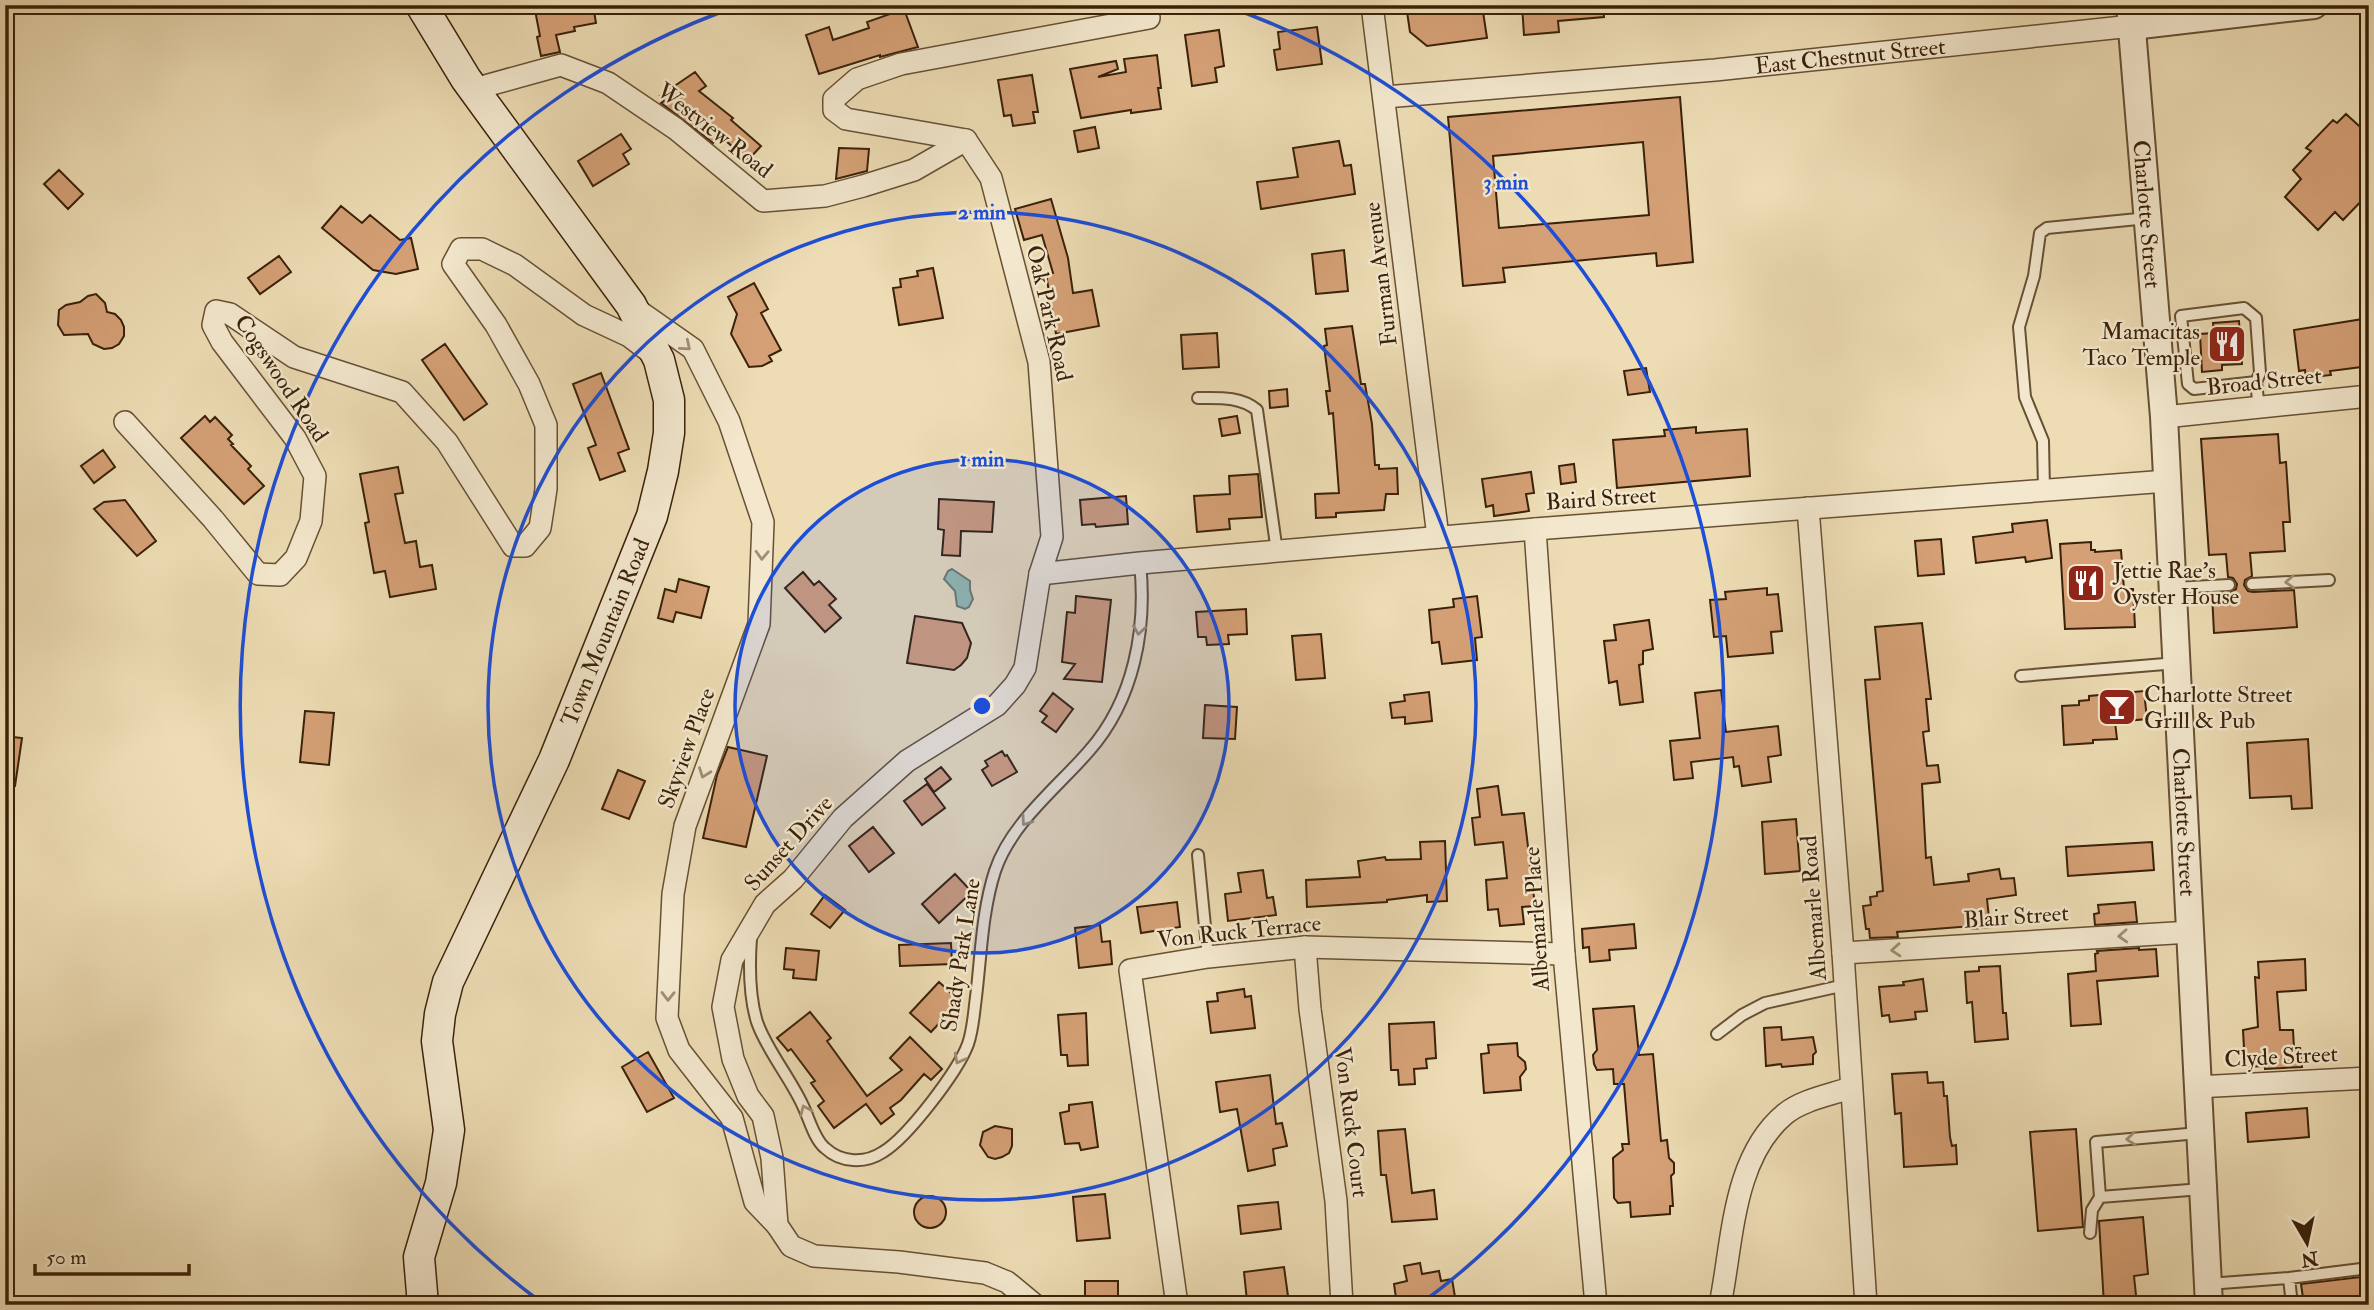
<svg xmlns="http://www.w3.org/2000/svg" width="2374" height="1310" font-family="'IM FELL Double Pica',serif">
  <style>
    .water { fill: #9abca8; stroke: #747e68; stroke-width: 2 }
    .building { fill: #d5a076; stroke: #3a2109; stroke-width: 2; fill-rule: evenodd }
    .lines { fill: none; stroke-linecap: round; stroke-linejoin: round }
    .service-casing { stroke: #675034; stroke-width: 14 }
    .minor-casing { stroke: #675034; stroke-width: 24 }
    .tertiary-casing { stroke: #675034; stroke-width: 30 }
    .secondary-casing { stroke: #3a2109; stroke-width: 33 }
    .service { stroke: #f3e8ce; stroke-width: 10 }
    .minor { stroke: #f3e8ce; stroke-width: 21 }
    .tertiary { stroke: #f3e8ce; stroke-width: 26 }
    .secondary { stroke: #f3e8ce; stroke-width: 30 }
    .oneway { stroke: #a08e75 }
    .ring { fill: none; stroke: #1d4ed8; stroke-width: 3.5 }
    .labels { text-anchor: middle; stroke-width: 5; stroke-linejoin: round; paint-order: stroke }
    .street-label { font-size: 23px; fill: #3a2109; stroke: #f3e8ce }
    .poi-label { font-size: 23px; fill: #3a2109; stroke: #f3e8ce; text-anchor: start }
    .centre { fill: #1d4ed8; stroke: #f3e8ce; stroke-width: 3.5 }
    .ring-label { font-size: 21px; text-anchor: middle; font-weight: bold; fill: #1d4ed8; stroke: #f3e8ce; stroke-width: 5; stroke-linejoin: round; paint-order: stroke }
  </style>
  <rect width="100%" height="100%" fill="#eddcb4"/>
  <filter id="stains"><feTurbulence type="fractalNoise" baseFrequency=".00286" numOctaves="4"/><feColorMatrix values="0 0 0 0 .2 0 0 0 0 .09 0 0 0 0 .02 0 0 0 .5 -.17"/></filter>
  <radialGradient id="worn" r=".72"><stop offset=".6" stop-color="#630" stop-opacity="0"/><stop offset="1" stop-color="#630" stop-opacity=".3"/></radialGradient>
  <path class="water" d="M952 569 970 581V590L973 599 969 607 965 609 957 606 955 591 944 579 948 571Z"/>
  <path class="building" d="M534 5H593L596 23 574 27 575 31 556 35 560 52 541 56 537 37 540 36Z
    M1406 5H1482L1487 38 1427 46 1410 32Z
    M1522 5H1603L1604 17 1558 21 1559 32 1524 35Z
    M904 9 918 47 880 57V55L819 74 806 35 829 27 833 40 869 28 867 22Z
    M1317 27 1322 64 1277 70 1274 50 1280 49 1278 32Z
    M1219 30 1224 66 1215 68 1217 82 1192 86 1185 35Z
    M1157 55 1161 88H1158L1161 109 1131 113V110L1081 118 1070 69 1116 61 1118 69 1098 77 1126 72 1124 59Z
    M695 72 706 86 699 91 733 118 731 120 761 146 748 160 719 135 713 143 661 103 664 101 660 96Z
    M1032 75 1038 112H1033L1035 123 1013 126 1011 115 1004 116 998 80Z
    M1680 97 1693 262 1657 266 1656 253 1503 268 1505 282 1463 286 1448 117ZM1643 142 1649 215 1499 228 1493 156Z
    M2346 114 2369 135V193L2343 220 2335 212 2318 230 2285 197 2301 179 2293 170 2311 151 2306 148 2333 120 2337 123Z
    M1095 127 1099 148 1078 152 1074 131Z
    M621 134 631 149 623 154 629 164 593 186 578 161Z
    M1339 141 1344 166 1351 165 1355 194 1261 209 1257 182 1298 177 1293 148Z
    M839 148 869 149 867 171 836 179Z
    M59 170 83 194 68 209 44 184Z
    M1051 199 1068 258 1073 293 1092 290 1099 326 1056 334 1046 274 1053 273 1042 235 1024 240 1015 209Z
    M341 206 362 223 370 215 400 240 411 238 418 269 396 274 373 270 322 228Z
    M1344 250 1348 291 1316 294 1312 254Z
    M279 256 291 272 260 294 248 278Z
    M933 268 943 318 899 325 893 288 901 287 900 279 918 276 917 271Z
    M754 283 768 309 761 313 781 350 769 356 772 361 762 366 749 367 731 334 737 314 728 297Z
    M96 294 105 303 107 312 115 314 121 320 124 327V336L119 344 112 348 104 349 93 344 88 334 64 335 58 325 59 310 66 305 80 302 88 296Z
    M2369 318V366L2330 371 2331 375 2306 378 2305 370 2299 371 2294 330Z
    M2239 321 2242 364 2222 365V370L2202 372 2200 334 2214 333 2213 323Z
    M1352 326 1361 384H1365L1372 424 1375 465H1379V469L1397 468 1398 494H1386L1384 510 1336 513V517L1316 518 1315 494 1339 493 1333 413 1329 414 1326 391H1330L1324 346 1327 345 1325 329Z
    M1217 333 1219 367 1183 369 1181 335Z
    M445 344 487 404 464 420 422 360Z
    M1646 368 1650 392 1628 395 1624 371Z
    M601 373 629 449 618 453 625 471 600 480 588 448 596 445 573 384Z
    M1287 389 1288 406 1270 408 1269 391Z
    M205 416 210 422 215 417 232 435 228 439 233 444 231 445 251 466 248 469 264 486 244 504 181 438Z
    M1237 416 1240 433 1222 436 1219 419Z
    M1696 427V433L1747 429 1750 476 1617 488 1613 440 1665 436 1664 430Z
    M2278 434 2280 463 2286 462 2290 522H2283L2285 551 2250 553 2252 576 2245 580 2244 585 2248 591 2253 592 2294 590 2297 627 2214 633 2212 594 2229 593 2236 589 2237 584 2233 578 2228 577 2226 554 2209 555 2201 439Z
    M103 450 115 467 94 483 81 466Z
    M1574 464 1576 482 1561 484 1559 466Z
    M398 467 403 493 395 494 405 543 416 541 420 567 432 565 436 589 390 597 385 571 374 573 365 523 369 522 360 474Z
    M1531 472 1534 493 1526 494 1529 511 1494 516 1493 505 1486 507 1482 479Z
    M1258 474 1262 517 1229 519 1230 529 1197 532 1194 496 1230 494 1229 476Z
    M1126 496 1128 524 1096 527 1095 524 1082 525 1080 500Z
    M939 499 994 502 992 532 961 531 960 556 942 555 944 530 938 529Z
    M125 500 156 541 137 556 94 509 104 502Z
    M2047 520 2052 558 2026 562 2025 557 1976 563 1973 537 2013 532 2012 524Z
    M1941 539 1944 574 1918 576 1915 541Z
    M2091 542V550H2095V552L2121 550 2124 589H2133L2135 627 2065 629 2060 544Z
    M803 572 814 585 819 581 836 599 829 605 841 618 825 632 785 588Z
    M679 579 709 587 701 618 676 612 673 622 658 618 665 589 676 592Z
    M1767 588V595L1778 594 1782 631 1771 632 1773 653 1728 657 1726 636 1714 637 1710 600 1726 599 1725 592Z
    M1076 596 1111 600 1102 682 1064 679 1075 664 1062 662 1067 612 1075 613Z
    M1477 596 1482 637 1475 638 1477 660 1442 664 1439 642 1432 643 1429 610 1454 607 1453 599Z
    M1246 609 1247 634 1228 635 1229 644 1207 645 1206 637H1198L1196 612Z
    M915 616 962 623 971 643 967 658 961 665 954 670 907 663Z
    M1649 620 1653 649 1643 651V664L1639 665 1643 702 1620 705 1617 681 1609 683 1604 641 1616 640 1614 625Z
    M1922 623 1931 699H1926L1929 731 1923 732 1927 766 1938 765 1940 782 1922 784 1926 858 1931 857 1934 885 1969 881 1968 874 1999 869 2001 879 2014 878 2016 895 1987 899 1990 927 1972 929V926L1897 932 1898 937 1870 938 1869 929H1866L1863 906 1871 905 1870 897 1877 896V892L1883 891 1865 680 1880 679 1875 627Z
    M1321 634 1325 678 1296 680 1292 636Z
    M1721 690 1726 732 1778 726 1781 755 1768 757 1771 782 1742 786 1739 766 1734 767 1733 757 1691 762 1693 778 1674 780 1670 741 1700 738 1695 693Z
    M2144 691 2147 719 2115 722 2117 739 2093 740V743L2064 745 2062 706 2079 705V701L2089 700V696Z
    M1429 692 1432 721 1405 724V717L1392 718 1390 703 1405 701 1404 695Z
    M1053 693 1073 709 1056 732 1042 722 1047 716 1040 711Z
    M1205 705 1237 707 1235 739 1203 738Z
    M305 711 334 713 329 765 300 762Z
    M5 736 22 738 15 786 5 785Z
    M2308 739 2312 808 2292 809 2291 796 2250 798 2247 743Z
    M728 747 767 756 746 847 703 838 717 775Z
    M1002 751 1005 756 1007 755 1017 772 992 786 982 770 988 766 985 761Z
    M941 767 951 779 934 792 925 779Z
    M618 770 645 781 629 819 602 809Z
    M927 784 945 808 922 825 904 801Z
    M1498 786 1502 815 1524 813 1535 906 1522 907 1524 924 1500 926 1498 909 1488 910 1486 880 1507 878 1503 842 1475 845 1472 818 1480 817 1477 789Z
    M1796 819 1800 871 1765 874 1762 822Z
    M873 827 894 853 869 872 849 846Z
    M1445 841 1447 901 1427 902V895L1387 900V902L1307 907 1306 880 1360 877 1358 861 1385 857 1386 860 1421 859 1420 842Z
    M2152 842 2154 870 2068 876 2066 847Z
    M1263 870 1267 898 1273 897 1276 915 1228 921 1225 894 1241 892 1238 873Z
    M955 874 972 892 939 923 922 904Z
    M825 895 845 910 830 928 811 914Z
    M1177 902 1180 927 1141 933 1137 907Z
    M2135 902 2137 922 2095 925 2094 914 2099 913 2098 905Z
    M1634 924 1636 948 1609 950 1610 960 1590 962 1589 947 1583 948 1582 929Z
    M1100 925 1102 942 1110 941 1112 964 1079 968 1075 928Z
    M951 943 952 964 900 966 899 945Z
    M786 948 819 951 816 980 793 978 794 970 784 969Z
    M2139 948V950L2156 949 2158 976 2097 981 2101 1024 2071 1026 2068 974 2096 971 2095 954 2098 953 2097 951Z
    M2305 959 2306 990 2277 992 2280 1030H2293L2294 1048H2300L2302 1067 2265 1069V1066L2245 1067 2243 1030 2258 1027 2255 977 2259 978 2258 962Z
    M2000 966 2003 1013H2006L2008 1039 1975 1042 1972 1002 1967 1003 1965 972 1979 971V967Z
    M1923 979 1927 1011 1915 1012 1916 1019 1890 1022 1889 1015 1882 1016 1879 987 1904 985 1903 982Z
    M939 982 960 1001 931 1032 910 1013Z
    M1244 989 1245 997 1251 996 1255 1028 1211 1033 1207 1002 1218 1001 1217 993Z
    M1634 1006 1639 1055 1653 1054 1661 1141 1667 1140 1669 1158 1674 1163V1173L1671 1176 1673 1206H1670V1214L1631 1217 1630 1202 1618 1203 1614 1198 1613 1158 1623 1150 1622 1144H1629L1624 1084H1614L1613 1069 1597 1070 1594 1064 1593 1055 1597 1050 1593 1009Z
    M810 1012 831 1038 827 1041 867 1096 902 1070 890 1058 910 1037 942 1069 931 1080 924 1074 901 1100 890 1108 894 1114 881 1124 866 1104 834 1128 818 1106 824 1101 811 1083 815 1081 791 1049 788 1051 777 1038Z
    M1086 1013 1088 1065 1068 1066 1067 1055H1061L1058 1015Z
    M1434 1022 1436 1058 1426 1059 1427 1068 1414 1069 1415 1084 1399 1085 1398 1070H1391L1389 1024Z
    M1781 1027 1782 1040 1813 1037 1816 1052 1813 1055V1064L1782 1067 1781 1064 1766 1066 1764 1028Z
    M1517 1043 1518 1056 1525 1062 1526 1069 1520 1077 1521 1090 1484 1093 1481 1054 1489 1053 1488 1045Z
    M648 1052 674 1098 647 1112 622 1067Z
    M1927 1072 1928 1083 1943 1082 1944 1096H1947L1950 1137 1952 1146 1956 1145 1957 1164 1904 1167 1901 1113 1895 1114 1892 1074Z
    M1270 1075 1276 1124 1282 1123 1287 1146 1273 1149 1275 1165 1248 1171 1237 1109 1220 1112 1216 1082Z
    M1092 1102 1098 1147 1081 1150 1079 1143 1065 1144 1060 1113 1069 1111V1105Z
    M2307 1108 2309 1137 2248 1142 2246 1113Z
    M995 1126 1012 1129V1146L1009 1153 1002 1157 995 1159 988 1157 980 1145 983 1132Z
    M1405 1129 1412 1193 1434 1190 1437 1219 1392 1222 1386 1175H1381L1378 1131Z
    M2076 1129 2083 1227 2038 1231 2030 1132Z
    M1105 1194 1110 1238 1077 1241 1073 1197Z
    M914 1212a16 16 0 1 1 32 0a16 16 0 1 1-32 0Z
    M1278 1202 1281 1229 1241 1234 1238 1206Z
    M2143 1217 2148 1274 2134 1276 2137 1305H2104L2099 1221Z
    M1420 1263 1422 1274 1439 1271 1441 1281 1452 1279 1455 1297 1411 1305H1397L1394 1284 1407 1281 1404 1266Z
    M1284 1267 1288 1296 1247 1301 1244 1272Z
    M2369 1276V1305H2304L2301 1284Z
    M1085 1281H1118V1305H1085Z"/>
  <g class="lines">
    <g class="service-casing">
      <path id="service" d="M2256 382 2194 389 2188 384 2181 316 2244 308 2256 318 2260 373 2256 382 2259 409
        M1198 398C1218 398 1240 396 1257 410L1277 552
        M2044 490 2043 441 2025 397 2019 327 2034 276 2040 233 2047 228 2148 218
        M2252 584 2329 580
        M2173 588 2229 585
        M2021 676 2177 663
        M1198 855 1208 957
        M751 938C749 966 749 996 757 1022 766 1049 791 1079 803 1106 809 1118 814 1139 825 1148 841 1163 865 1164 883 1152 908 1137 958 1071 968 1044 973 1030 974 1012 976 997 981 956 982 911 995 871 1011 823 1057 788 1089 751 1134 700 1147 629 1140 563
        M1717 1034 1742 1015 1765 1003 1845 985
        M2199 1133 2096 1142 2100 1197 2202 1189
        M2090 1233 2092 1210 2100 1197
        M2289 1278 2292 1305
        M2208 1284 2289 1278 2369 1268"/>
    </g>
    <g class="minor-casing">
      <g id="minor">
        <path d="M1372 5 1438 537"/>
        <path d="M474 89 561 65 608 83 676 129 763 201 825 196 863 186 914 170 966 140"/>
        <path id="s1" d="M1385 97 1715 70 2132 26"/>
        <path d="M636 309 693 349 729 421 763 522 759 624 685 826 673 894 667 1018 679 1050 732 1118 755 1202 777 1225"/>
        <path d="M2164 417 2369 396"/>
        <path d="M125 422 213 519 258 574 280 575 296 558 311 521 315 476 295 438 222 342 213 325 216 311 230 314 294 357 402 392 447 442 513 546H525L540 528 546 489V425L529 384 496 325 453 264 461 249H482L515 265 584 315 629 336 654 355"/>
        <path d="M1808 508 1843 953 1866 1305"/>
        <path d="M1535 529 1564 954 1596 1305"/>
        <path d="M1040 574 1140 563 1535 529 2167 481"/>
        <path d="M1305 947 1310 1009 1336 1201 1342 1305"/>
        <path d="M1843 953 2191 932"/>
        <path d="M2196 1087 2369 1078"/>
        <path d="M1035 1305 1007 1282 985 1273 899 1262 814 1256 791 1246 777 1225 772 1158 763 1116 748 1096 733 1059 723 1007 732 960 765 904 793 879 843 818 907 761 997 705 1015 685 1025 668 1040 574 1052 537 1039 362 991 178 966 140 846 119 834 110V99L857 79 901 64 1149 18 1147 5"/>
        <path d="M1177 1305 1130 970 1208 957 1305 947 1564 954"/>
        <path d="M1720 1305C1733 1242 1732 1158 1785 1114 1802 1100 1830 1095 1850 1088"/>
      </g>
    </g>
    <g class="tertiary-casing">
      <g id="tertiary">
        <path id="s2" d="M2130 5 2164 417 2209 1305"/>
        <path d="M2132 26 2314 5"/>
      </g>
    </g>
    <g class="secondary-casing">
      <path id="secondary" d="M421 5 466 79 631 305 659 360 669 400V433L663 471 652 516 554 760 448 982 440 1014 437 1041 449 1130 441 1183 419 1257 423 1305"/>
    </g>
    <use href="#service" class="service"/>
    <use href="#minor" class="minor"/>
    <use href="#tertiary" class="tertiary"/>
    <use href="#secondary" class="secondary"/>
  </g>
  <defs><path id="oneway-chevron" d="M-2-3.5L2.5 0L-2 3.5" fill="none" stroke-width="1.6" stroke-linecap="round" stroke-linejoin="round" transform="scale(1.75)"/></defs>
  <g class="oneway">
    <use href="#oneway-chevron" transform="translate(686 346) rotate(40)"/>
    <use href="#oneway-chevron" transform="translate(762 555) rotate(92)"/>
    <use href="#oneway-chevron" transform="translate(2290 582) rotate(177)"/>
    <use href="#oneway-chevron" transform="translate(1139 630) rotate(98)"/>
    <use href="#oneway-chevron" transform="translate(704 773) rotate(110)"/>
    <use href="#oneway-chevron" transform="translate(1026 821) rotate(125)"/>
    <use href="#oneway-chevron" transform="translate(2123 936) rotate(177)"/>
    <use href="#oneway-chevron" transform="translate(1896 950) rotate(176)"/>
    <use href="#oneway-chevron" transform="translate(668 996) rotate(91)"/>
    <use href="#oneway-chevron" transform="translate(959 1059) rotate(118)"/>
    <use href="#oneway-chevron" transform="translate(805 1110) rotate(-114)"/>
    <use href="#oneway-chevron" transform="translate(2131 1139) rotate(175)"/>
  </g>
  <circle cx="982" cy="706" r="247" fill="#1d4ed8" fill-opacity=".12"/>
  <g class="ring">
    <circle cx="982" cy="706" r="247"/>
    <circle cx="982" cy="706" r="494"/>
    <path d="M541 1302A741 741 0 0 1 741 5M1223 5A741 741 0 0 1 1423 1302"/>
  </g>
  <defs>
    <g id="restaurant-square" transform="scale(2.0125)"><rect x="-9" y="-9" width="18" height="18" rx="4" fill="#8f2418" stroke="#f3e8ce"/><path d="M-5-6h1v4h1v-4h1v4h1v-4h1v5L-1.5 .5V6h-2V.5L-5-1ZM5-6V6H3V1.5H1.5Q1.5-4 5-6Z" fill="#fff"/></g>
    <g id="bar-square" transform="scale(2.0125)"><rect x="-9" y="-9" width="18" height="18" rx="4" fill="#8f2418" stroke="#f3e8ce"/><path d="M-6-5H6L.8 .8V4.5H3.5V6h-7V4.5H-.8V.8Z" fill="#fff"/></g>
  </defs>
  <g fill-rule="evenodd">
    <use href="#restaurant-square" x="2227" y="344"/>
    <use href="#restaurant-square" x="2086" y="583"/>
    <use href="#bar-square" x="2117" y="707"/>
  </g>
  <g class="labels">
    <g class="street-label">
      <text dy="8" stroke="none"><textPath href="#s1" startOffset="467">East Chestnut Street</textPath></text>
      <text transform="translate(715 130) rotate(38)" y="8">Westview Road</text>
      <text dy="8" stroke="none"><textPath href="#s2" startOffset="210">Charlotte Street</textPath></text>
      <text transform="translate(1380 274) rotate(-97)" y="8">Furman Avenue</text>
      <text transform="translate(1050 313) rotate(77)" y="8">Oak Park Road</text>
      <text transform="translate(282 378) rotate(56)" y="8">Cogswood Road</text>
      <text transform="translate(2264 381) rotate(-6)" y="8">Broad Street</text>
      <text transform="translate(1601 498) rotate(-4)" y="8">Baird Street</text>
      <text transform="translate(605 632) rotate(-68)" y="8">Town Mountain Road</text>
      <text transform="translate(686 748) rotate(-70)" y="8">Skyview Place</text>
      <text dy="8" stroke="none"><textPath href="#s2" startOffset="819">Charlotte Street</textPath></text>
      <text transform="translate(788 843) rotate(-48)" y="8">Sunset Drive</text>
      <text transform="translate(1813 908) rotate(-94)" y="8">Albemarle Road</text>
      <text transform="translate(2016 916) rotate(-4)" y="8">Blair Street</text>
      <text transform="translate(1536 919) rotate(-94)" y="8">Albemarle Place</text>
      <text transform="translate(1239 931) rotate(-6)" y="8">Von Ruck Terrace</text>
      <text transform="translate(960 955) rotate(-81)" y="8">Shady Park Lane</text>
      <text transform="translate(2281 1056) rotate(-3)" y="8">Clyde Street</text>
      <text transform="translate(1352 1122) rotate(83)" y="8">Von Ruck Court</text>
    </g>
    <g class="poi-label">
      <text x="2200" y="339" text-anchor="end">Mamacitas<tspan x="2200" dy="26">Taco Temple</tspan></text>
      <text x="2113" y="578">Jettie Rae's<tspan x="2113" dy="26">Oyster House</tspan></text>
      <text x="2144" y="702">Charlotte Street<tspan x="2144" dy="26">Grill &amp; Pub</tspan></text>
    </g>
  </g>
  <circle cx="982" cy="706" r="10" class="centre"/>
  <g class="ring-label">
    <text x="1506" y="189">3 min</text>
    <text x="982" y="219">2 min</text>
    <text x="982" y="466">1 min</text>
  </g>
  <rect width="2374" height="1310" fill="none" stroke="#eddcb4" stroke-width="28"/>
  <rect x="7" y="7" width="2360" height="1296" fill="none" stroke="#3a2109" stroke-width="3.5"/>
  <rect x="14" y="14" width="2346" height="1282" fill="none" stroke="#3a2109" stroke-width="2"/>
  <g transform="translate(2307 1243) rotate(171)" stroke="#f3e8ce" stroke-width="5" paint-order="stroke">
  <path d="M0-5L12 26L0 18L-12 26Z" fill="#3a2109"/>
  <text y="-10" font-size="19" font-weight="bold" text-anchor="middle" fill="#3a2109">N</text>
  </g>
  <path d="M35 1264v10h154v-10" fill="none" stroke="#3a2109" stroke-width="3.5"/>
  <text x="46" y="1264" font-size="21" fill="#3a2109" stroke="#f3e8ce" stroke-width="5" paint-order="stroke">50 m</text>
  <rect width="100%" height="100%" filter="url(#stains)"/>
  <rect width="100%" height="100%" fill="url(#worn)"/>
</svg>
